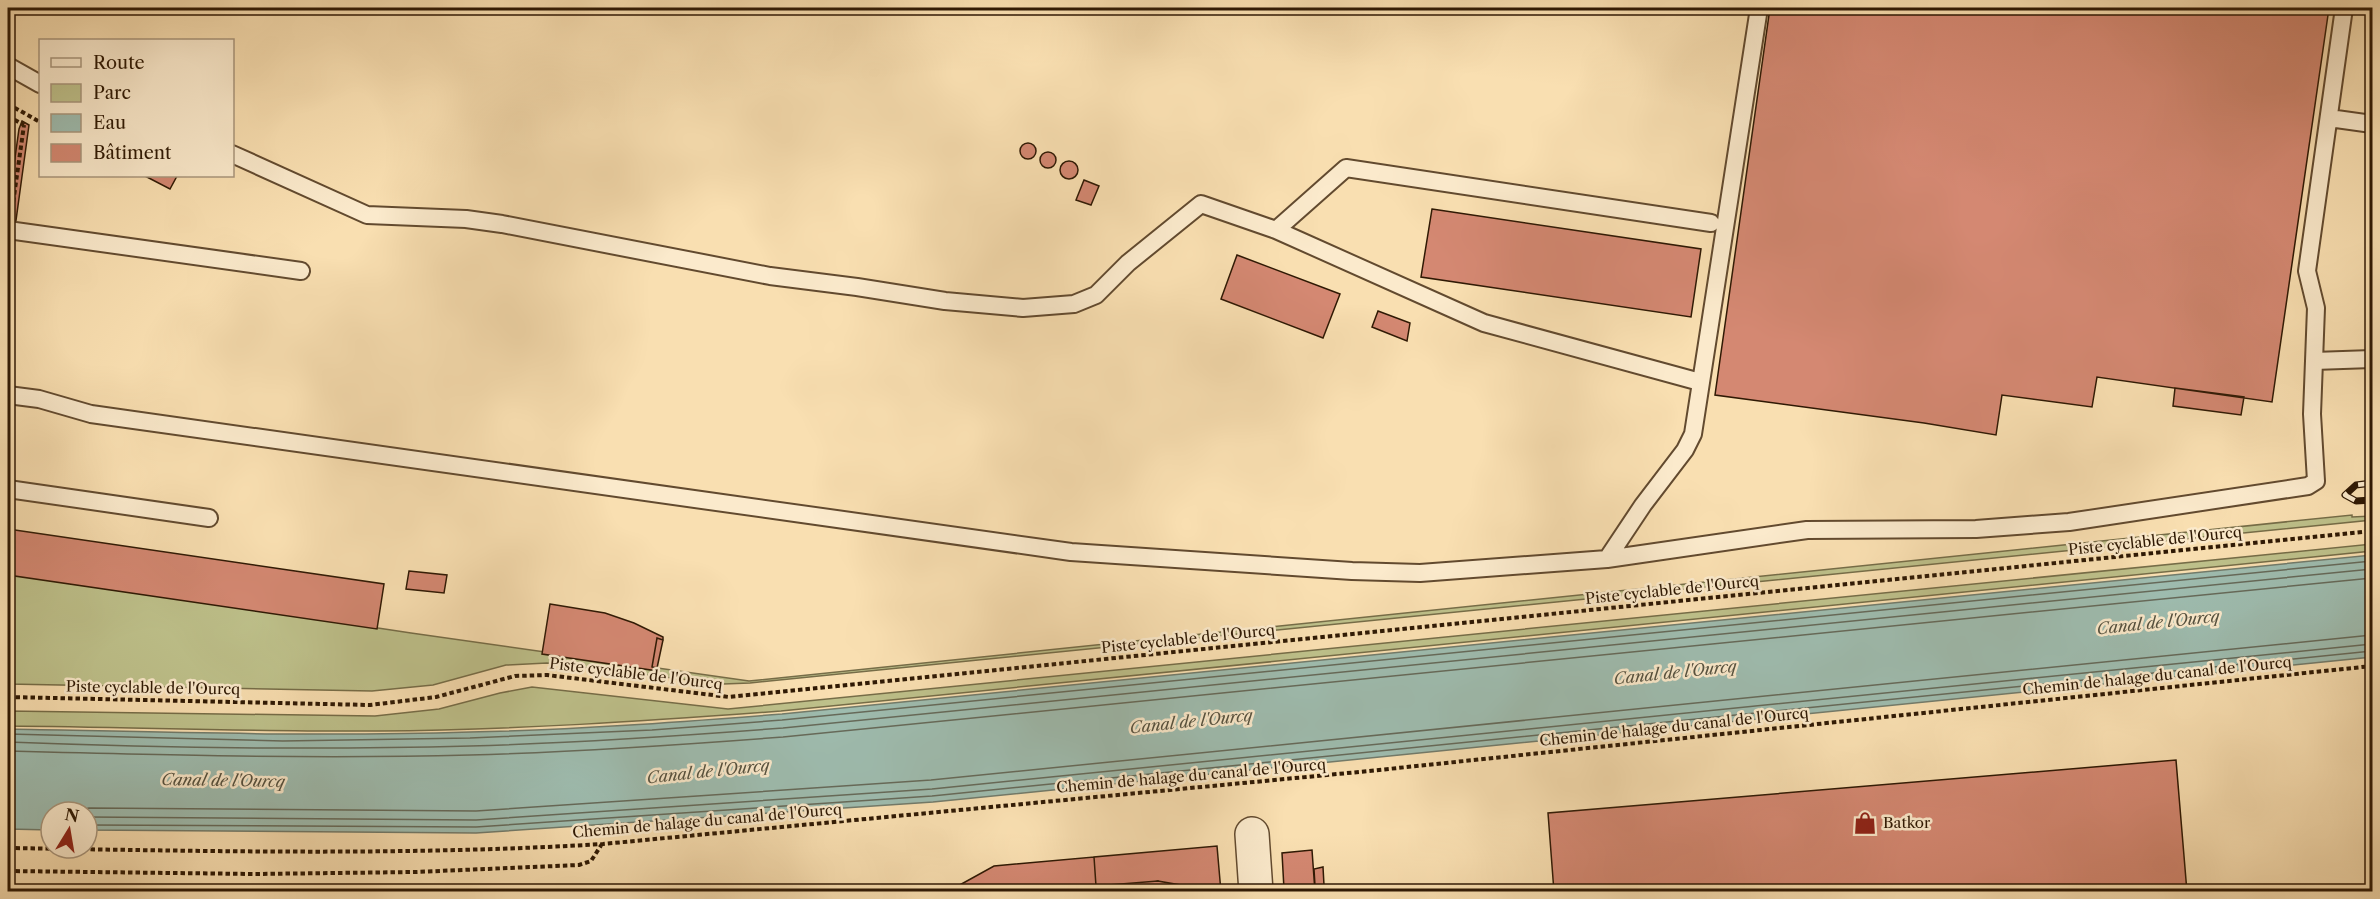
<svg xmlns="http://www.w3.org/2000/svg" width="2380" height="899" font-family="'Libre Caslon Text',serif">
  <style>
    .green { fill: #bec18b; stroke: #766d48; stroke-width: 1.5 }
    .water { fill: #9ebcaf; stroke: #727b6b; stroke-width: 1.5 }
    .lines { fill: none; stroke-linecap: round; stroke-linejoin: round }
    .shore { stroke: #666a5a; stroke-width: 1.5 }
    .building { fill: #d48872; stroke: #2f1904; stroke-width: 1.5 }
    .lane-casing { stroke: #624a2f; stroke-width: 20 }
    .street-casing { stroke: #624a2f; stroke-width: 36 }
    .path { stroke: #2f1904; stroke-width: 4; stroke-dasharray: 4.5 3; stroke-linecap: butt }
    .lane { stroke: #fbeacc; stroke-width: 16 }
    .street { stroke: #fbeacc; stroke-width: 33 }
    .rail-casing { stroke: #2f1904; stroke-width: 7 }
    .rail { stroke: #fbeacc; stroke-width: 4.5; stroke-dasharray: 14; stroke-linecap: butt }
    .path-bridge { stroke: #2f1904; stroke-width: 4; stroke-dasharray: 4.5 3; stroke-linecap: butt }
    .labels { text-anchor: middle; stroke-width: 5; stroke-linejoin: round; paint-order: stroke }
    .street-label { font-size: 15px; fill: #2f1904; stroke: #fbeacc }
    .poi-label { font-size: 15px; fill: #2f1904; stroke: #fbeacc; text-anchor: start }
    .water-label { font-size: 16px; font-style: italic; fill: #565240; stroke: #fbeacc }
  </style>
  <rect width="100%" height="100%" fill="#f9dfb1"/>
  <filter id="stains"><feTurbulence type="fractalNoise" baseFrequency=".00333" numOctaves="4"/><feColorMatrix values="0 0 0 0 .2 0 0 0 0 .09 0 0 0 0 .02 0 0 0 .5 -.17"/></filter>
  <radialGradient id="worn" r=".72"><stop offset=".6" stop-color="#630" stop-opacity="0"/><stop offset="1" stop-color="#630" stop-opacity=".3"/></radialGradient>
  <path class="green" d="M2352 515V517L2372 516V520L750 683 723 684 547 663 506 665 433 685 372 691 8 684V572L411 633 749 681Z
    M2372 544V551L781 711C647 721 513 730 379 731 255 732 131 727 8 726V711L375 716 439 709 500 693 532 687 728 709Z"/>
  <path class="water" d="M2372 555V657L933 802 476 833 87 830V812H51V830L8 829V729C162 732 315 737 470 732 574 730 678 722 782 714Z"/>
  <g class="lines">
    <path class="shore" d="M8 734 283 741 470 738 652 730 782 720 2372 561
      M8 742C161 748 316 750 470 746 574 743 679 736 783 728L2372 569
      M8 751C162 755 316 759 470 755 575 752 679 745 783 737L2372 578
      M75 812 89 808 476 811 931 780 2372 635
      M87 817 476 820 932 789 2372 644
      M87 825 476 827 932 796 2372 651"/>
  </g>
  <path class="building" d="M1770 8H2329L2272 402 2097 377 2092 407 2002 395 1996 435 1924 423 1715 395Z
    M22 121 29 125 8 279V208L19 129Z
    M1020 151a8 8 0 1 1 16 0a8 8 0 1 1-16 0Z
    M1040 160a8 8 0 1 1 16 0a8 8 0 1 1-16 0Z
    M1060 170a9 9 0 1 1 18 0a9 9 0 1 1-18 0Z
    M145 176H177L170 189Z
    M1084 180 1099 186 1091 205 1076 200Z
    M1432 209 1701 249 1691 317 1421 277Z
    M1237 255 1340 294 1323 338 1221 299Z
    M1378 311 1410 323 1407 341 1372 327Z
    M2175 388 2244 397 2241 415 2173 406Z
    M8 529 384 584 377 629 8 575Z
    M409 571 447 575 444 593 406 589Z
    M550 604 605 613 634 623 663 637V640L657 638 652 667 657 668 658 671 542 654Z
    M657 638 663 640 657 668 652 667Z
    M2176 760 2187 892H1554L1548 813Z
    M1217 846 1221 892 1158 881 1096 886 1094 857Z
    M1312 850 1315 892 1284 889 1282 853Z
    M1094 857 1096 886 1158 881 1215 892H947L994 866Z
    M1323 867 1324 885 1315 886 1314 869Z"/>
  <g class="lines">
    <g class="lane-casing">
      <path id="lane" d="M8 66 40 84
        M2329 118 2372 124
        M232 154 367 215 466 219 502 224 770 276 857 287 945 301 1023 308 1074 304 1096 295 1128 263 1201 204 1276 230
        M8 230 301 271
        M2314 361 2372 359
        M1700 382 1484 323 1276 230 1346 168 1711 223
        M8 395 39 399 91 414 1071 552 1352 571 1420 573 1607 559 1643 505 1685 450 1693 434 1759 8
        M8 489 209 518
        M1607 559 1807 530 1976 529 2069 522 2308 486 2316 481 2312 414 2316 308 2307 271 2344 8"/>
    </g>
    <g class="street-casing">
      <path id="street" d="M1252 834 1256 892"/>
    </g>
    <path class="path" d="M8 104 40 122
      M8 116 24 125
      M8 697 370 705 436 697 515 676 547 675 729 697 2372 531
      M8 848C206 851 404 856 603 844L1369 771 2372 666
      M8 871 255 874 415 872 579 865 591 861 602 844"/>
    <use href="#lane" class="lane"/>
    <use href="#street" class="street"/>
    <g class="rail-casing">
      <path id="rail" d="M2372 483 2356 485 2345 495 2356 501 2372 500"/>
    </g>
    <use href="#rail" class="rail"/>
    <path class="path-bridge" d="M8 239 24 125"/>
  </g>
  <defs>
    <g id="shop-bare" transform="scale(1.8)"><path d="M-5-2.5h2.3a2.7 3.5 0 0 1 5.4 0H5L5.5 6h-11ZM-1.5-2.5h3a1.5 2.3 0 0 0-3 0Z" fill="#8f2418" stroke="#fbeacc" stroke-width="2.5" paint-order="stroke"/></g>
  </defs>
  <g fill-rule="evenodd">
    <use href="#shop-bare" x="1865" y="823"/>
  </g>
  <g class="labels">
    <g class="street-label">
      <text transform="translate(2155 541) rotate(-6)" y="5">Piste cyclable de l'Ourcq</text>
      <text transform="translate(1672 590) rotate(-6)" y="5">Piste cyclable de l'Ourcq</text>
      <text transform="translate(1188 639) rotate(-6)" y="5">Piste cyclable de l'Ourcq</text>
      <text transform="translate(636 674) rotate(7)" y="5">Piste cyclable de l'Ourcq</text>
      <text transform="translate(2157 676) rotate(-6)" y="5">Chemin de halage du canal de l'Ourcq</text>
      <text transform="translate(153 688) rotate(1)" y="5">Piste cyclable de l'Ourcq</text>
      <text transform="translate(1674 727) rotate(-6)" y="5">Chemin de halage du canal de l'Ourcq</text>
      <text transform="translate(1191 776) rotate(-5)" y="5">Chemin de halage du canal de l'Ourcq</text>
      <text transform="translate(707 821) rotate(-5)" y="5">Chemin de halage du canal de l'Ourcq</text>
    </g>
    <g class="poi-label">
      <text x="1883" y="828">Batkor</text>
    </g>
    <g class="water-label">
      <text transform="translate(2158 622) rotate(-6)" y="6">Canal de l'Ourcq</text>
      <text transform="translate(1675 672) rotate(-6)" y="6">Canal de l'Ourcq</text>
      <text transform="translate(1191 721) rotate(-6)" y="6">Canal de l'Ourcq</text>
      <text transform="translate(708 771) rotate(-6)" y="6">Canal de l'Ourcq</text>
      <text transform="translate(223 780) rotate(1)" y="6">Canal de l'Ourcq</text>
    </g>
  </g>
  <rect width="2380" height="899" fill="none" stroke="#f9dfb1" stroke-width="30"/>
  <rect x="9" y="9" width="2362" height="881" fill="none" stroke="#2f1904" stroke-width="3"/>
  <rect x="15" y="15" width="2350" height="869" fill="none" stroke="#2f1904" stroke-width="1.5"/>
  <rect x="39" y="39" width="195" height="138" fill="#fbeacc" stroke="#a9967c" stroke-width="1.5"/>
  <rect x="51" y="58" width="30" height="9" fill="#fbeacc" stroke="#a9967c" stroke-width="1.5"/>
  <text x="93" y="69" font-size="18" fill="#2f1904">Route</text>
  <rect x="51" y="84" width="30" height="18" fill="#bec18b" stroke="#a9967c" stroke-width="1.5"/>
  <text x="93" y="99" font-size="18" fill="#2f1904">Parc</text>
  <rect x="51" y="114" width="30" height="18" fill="#9ebcaf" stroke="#a9967c" stroke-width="1.5"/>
  <text x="93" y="129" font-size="18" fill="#2f1904">Eau</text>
  <rect x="51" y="144" width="30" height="18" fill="#d48872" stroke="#a9967c" stroke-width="1.5"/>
  <text x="93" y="159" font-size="18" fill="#2f1904">Bâtiment</text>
  <g transform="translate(69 830) rotate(11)"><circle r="28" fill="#fbeacc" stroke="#a9967c" stroke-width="1.5"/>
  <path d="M0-4.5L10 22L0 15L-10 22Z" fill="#8f2418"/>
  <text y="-9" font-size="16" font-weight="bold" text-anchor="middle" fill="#2f1904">N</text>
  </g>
  <rect width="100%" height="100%" filter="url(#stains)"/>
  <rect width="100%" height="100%" fill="url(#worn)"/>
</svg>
